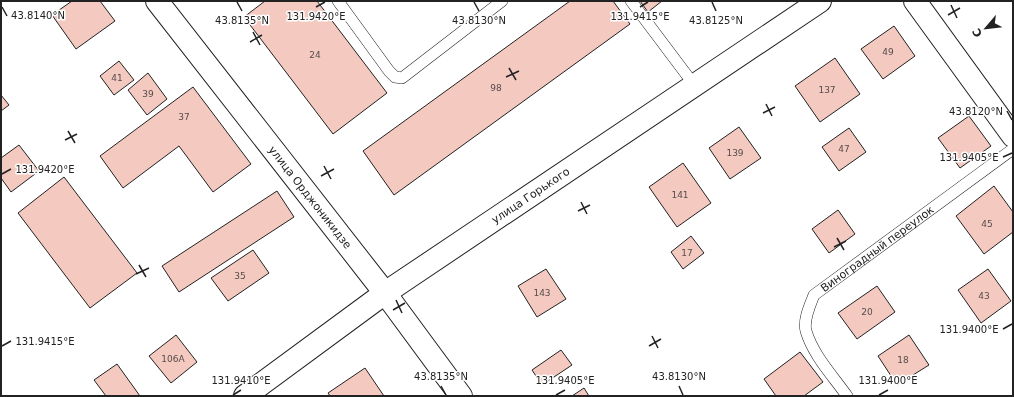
<svg xmlns="http://www.w3.org/2000/svg" width="1014" height="397" font-family="'DejaVu Sans',sans-serif">
  <style>
    .building { fill: #f3c9c0; stroke: #222 }
    .lines { fill: none; stroke-linecap: round; stroke-linejoin: round }
    .service-casing { stroke: #222; stroke-width: 12 }
    .minor-casing { stroke: #222; stroke-width: 24 }
    .trunk-casing { stroke: #222; stroke-width: 24 }
    .service { stroke: #fff; stroke-width: 11 }
    .minor { stroke: #fff; stroke-width: 22 }
    .trunk { stroke: #fff; stroke-width: 22 }
    .ticks { fill: none; stroke: #222; stroke-width: 1.5 }
    .labels { text-anchor: middle; stroke-width: 3; stroke-linejoin: round; paint-order: stroke }
    .number-label { font-size: 9px; fill: #564c4a }
    .street-label { font-size: 11px; fill: #222; stroke: #fff }
    .ticks-label { font-size: 10px; text-anchor: middle; fill: #222; stroke: #fff; stroke-width: 3; stroke-linejoin: round; paint-order: stroke }
  </style>
  <rect width="100%" height="100%" fill="#fff"/>
  <path class="building" d="M72 1H100L115 21 76 49 52 15Z
    M265 1H317L387 93 333 134 244 17Z
    M570 1H613L630 24 394 195 363 151Z
    M640 1H662L648 12Z
    M894 26 915 56 883 79 861 49Z
    M835 58 860 94 820 122 795 86Z
    M119 61 134 80 114 95 100 76Z
    M148 73 167 99 147 115 128 90Z
    M193 87 251 164 213 192 179 146 123 188 100 156Z
    M1 95 9 105 1 111Z
    M969 116 991 146 960 168 938 138Z
    M739 127 761 158 730 179 709 148Z
    M849 128 866 152 839 171 822 147Z
    M19 145 39 171 11 192 1 178V158Z
    M683 163 711 203 677 227 649 187Z
    M64 177 137 273 90 308 18 213Z
    M994 186 1013 212V232L984 254 956 216Z
    M277 191 294 217 179 292 162 266Z
    M838 210 855 234 829 253 812 229Z
    M691 236 704 253 683 269 671 252Z
    M253 250 269 273 228 301 211 278Z
    M546 269 566 299 537 317 518 286Z
    M988 269 1011 301 981 323 958 290Z
    M877 286 895 312 857 339 838 313Z
    M176 335 197 362 171 383 149 356Z
    M909 335 929 365 897 385 878 356Z
    M561 350 572 365 542 385 532 370Z
    M800 352 823 382 804 396H776L764 379Z
    M117 364 140 396H106L94 380Z
    M365 368 384 396H330L328 393Z
    M584 388 589 396H572Z"/>
  <g class="lines">
    <g class="service-casing">
      <g id="service">
        <path d="M338 1 389 71 395 77 402 78 502 1"/>
        <path d="M631 1 695 86"/>
        <path id="s1" d="M847 396C833 376 813 355 806 331 803 320 810 305 814 295L1013 149"/>
      </g>
    </g>
    <g class="minor-casing">
      <g id="minor">
        <path id="s2" d="M157 1 385 293 461 396"/>
        <path id="s3" d="M245 396 385 293 820 1"/>
      </g>
    </g>
    <g class="trunk-casing">
      <path id="trunk" d="M915 1 1013 136"/>
    </g>
    <use href="#service" class="service"/>
    <use href="#minor" class="minor"/>
    <use href="#trunk" class="trunk"/>
  </g>
  <path class="ticks" d="M237 2 242 11M474 2 479 11M712 2 716 11M951 5 957 18M2 7 7 16M316 7 325 2M640 7 648 2M948 15 960 8M253 32 260 45M250 42 262 35M509 68 516 80M506 77 519 71M766 104 772 116M1007 111 1012 120M763 113 775 107M68 131 75 143M65 140 77 134M1003 157 1012 153M324 166 331 179M2 174 11 169M321 176 334 169M581 202 587 214M578 211 590 205M837 238 844 250M834 247 846 241M139 265 146 277M136 274 149 268M396 300 402 313M393 310 405 303M1003 329 1012 324M652 336 658 348M2 346 11 341M649 346 661 339M441 386 446 395M679 386 683 395M233 395 241 390M556 395 565 390M879 395 888 390"/>
  <g class="labels">
    <g class="number-label">
      <text x="888" y="55">49</text>
      <text x="315" y="58">24</text>
      <text x="117" y="81">41</text>
      <text x="496" y="91">98</text>
      <text x="827" y="93">137</text>
      <text x="148" y="97">39</text>
      <text x="184" y="120">37</text>
      <text x="844" y="152">47</text>
      <text x="735" y="156">139</text>
      <text x="680" y="198">141</text>
      <text x="987" y="227">45</text>
      <text x="687" y="256">17</text>
      <text x="240" y="279">35</text>
      <text x="542" y="296">143</text>
      <text x="984" y="299">43</text>
      <text x="867" y="315">20</text>
      <text x="173" y="362">106А</text>
      <text x="903" y="363">18</text>
    </g>
    <g class="street-label">
      <text dy="4" stroke="none"><textPath href="#s3" startOffset="349">улица Горького</textPath></text>
      <text dy="4" stroke="none"><textPath href="#s2" startOffset="249">улица Орджоникидзе</textPath></text>
      <text dy="4" stroke="none"><textPath href="#s1" startOffset="193">Виноградный переулок</textPath></text>
    </g>
  </g>
  <g class="ticks-label">
    <text x="38" y="19">43.8140°N</text>
    <text x="316" y="20">131.9420°E</text>
    <text x="640" y="20">131.9415°E</text>
    <text x="242" y="24">43.8135°N</text>
    <text x="716" y="24">43.8125°N</text>
    <text x="479" y="24">43.8130°N</text>
    <text x="976" y="115">43.8120°N</text>
    <text x="969" y="161">131.9405°E</text>
    <text x="45" y="173">131.9420°E</text>
    <text x="969" y="333">131.9400°E</text>
    <text x="45" y="345">131.9415°E</text>
    <text x="441" y="380">43.8135°N</text>
    <text x="679" y="380">43.8130°N</text>
    <text x="241" y="384">131.9410°E</text>
    <text x="565" y="384">131.9405°E</text>
    <text x="888" y="384">131.9400°E</text>
  </g>
  <rect width="1014" height="397" fill="none" stroke="#222222" stroke-width="4"/>
  <g transform="translate(986 28) rotate(242)" stroke="#ffffff" stroke-width="3" paint-order="stroke">
  <path d="M0-3L7 15L0 10L-7 15Z" fill="#222222"/>
  <text y="-6" font-size="11" font-weight="bold" text-anchor="middle" fill="#222222">С</text>
  </g>
</svg>
